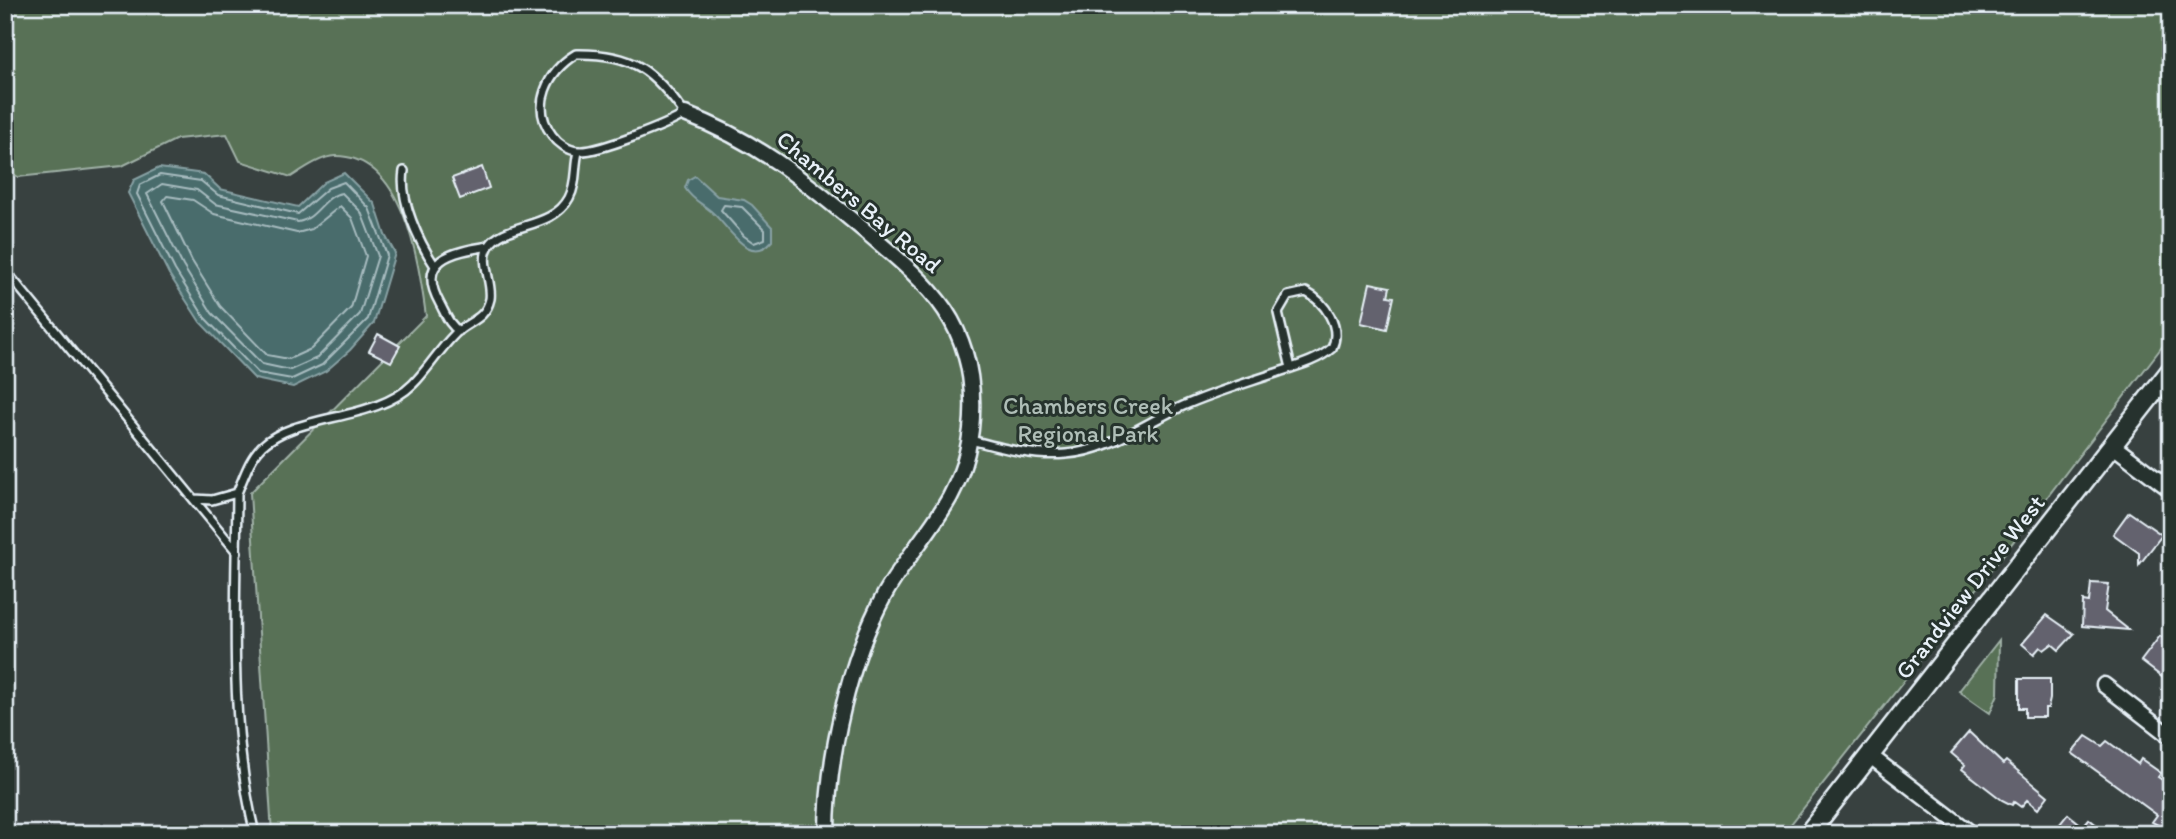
<svg xmlns="http://www.w3.org/2000/svg" width="2176" height="839" font-family="Itim,sans-serif">
  <style>
    .green { fill: #597156; stroke: #a0b1a7; stroke-width: 2 }
    .water { fill: #486c6c; stroke: #88a1a4; stroke-width: 2 }
    .lines { fill: none; stroke-linecap: round; stroke-linejoin: round }
    .shore { stroke: #a8bcc0; stroke-width: 2 }
    .building { fill: #63626e; stroke: #e8f1f8; stroke-width: 2 }
    .service-casing { stroke: #e8f1f8; stroke-width: 12 }
    .minor-casing { stroke: #e8f1f8; stroke-width: 19 }
    .tertiary-casing { stroke: #e8f1f8; stroke-width: 23 }
    .service { stroke: #26332d; stroke-width: 7 }
    .minor { stroke: #26332d; stroke-width: 14 }
    .tertiary { stroke: #26332d; stroke-width: 18 }
    .labels { text-anchor: middle; stroke-width: 6; stroke-linejoin: round; paint-order: stroke }
    .street-label { font-size: 24px; fill: #e8f1f8; stroke: #26332d }
    .park-label { font-size: 24px; fill: #afbeb7; stroke: #26332d }
  </style>
  <rect width="100%" height="100%" fill="#384140"/>
  <filter id="ink" filterUnits="userSpaceOnUse"><feTurbulence type="fractalNoise" baseFrequency=".0143" numOctaves="2"/><feDisplacementMap in="SourceGraphic" scale="14" xChannelSelector="R" yChannelSelector="G"/><feConvolveMatrix kernelMatrix="1 2 1 2 8 2 1 2 1" color-interpolation-filters="sRGB"/></filter>
  <g filter="url(#ink)">
    <path class="green" d="M5 5H2171V335L1984 580 1783 834H272L250 493 426 316C419 265 405 155 335 156 322 156 302 170 291 177L240 161 227 134 177 139 122 166 18 177 5 168Z
      M1999 640 1998 694 1990 713 1959 691Z"/>
    <path class="water" d="M159 168 204 174 220 189 298 207 324 182 344 173 375 204 385 235 395 253 374 323 350 350 326 371 293 387 255 379 200 322 169 274 128 193 134 180Z
      M695 176 717 196 744 200 752 205 772 227V241C749 267 729 227 713 213 702 203 693 201 685 188L688 180Z"/>
    <g class="lines">
      <path class="shore" d="M160 175 201 181 218 195 298 214 328 188 344 182 369 208 387 255 368 319 322 365 292 379 258 373 205 318 175 270 137 194 140 185Z
        M162 184 197 190 215 204 298 222C317 219 324 195 342 193L361 212 378 256 360 314 317 358 290 370 262 364 212 313 183 266 147 194Z
        M167 196 193 200 214 214 297 233 312 229 340 206 352 218 366 256 351 308 311 349 289 359 267 355 220 306 192 261 163 201Z
        M724 205 742 207 765 230V239L754 243 744 236 721 210Z"/>
    </g>
    <path class="building" d="M482 167 489 188 460 199 452 178Z
      M1370 283 1390 287 1388 296 1394 297 1387 329 1361 323Z
      M378 334 400 346 391 362 369 351Z
      M2129 512 2162 535 2139 565V553L2113 534Z
      M2091 583 2109 584 2105 611 2129 630 2082 626 2083 601 2089 602Z
      M2047 615 2074 634 2059 650 2052 644 2044 650 2040 647 2034 654 2022 644Z
      M2160 636 2171 643V684L2141 661Z
      M2019 679H2050V699L2048 708H2045V717H2025V708H2019Z
      M1969 732 2003 764 2006 761 2048 796 2038 809 2027 800 2021 807 2014 802 2012 805 2002 800 1962 769 1965 765 1951 753Z
      M2086 736 2102 746 2107 741 2138 764 2141 759 2161 773 2158 777 2171 786V832L2152 822 2157 815 2072 753Z
      M2068 814 2083 826 2089 819 2108 834H2052Z"/>
    <g class="lines">
      <g class="service-casing">
        <path id="service" d="M576 54C634 53 652 70 685 114 669 124 597 153 579 151 568 151 558 143 552 135 530 106 548 71 576 54Z
          M404 171C399 200 419 242 435 266
          M5 270 237 552
          M459 331C449 325 446 315 440 304 415 259 452 252 489 246
          M971 440C1002 448 1033 457 1066 454 1109 451 1145 423 1183 406 1212 393 1243 384 1273 374 1293 367 1316 362 1332 348 1342 327 1325 302 1306 292L1288 296 1278 313 1291 368
          M194 499 212 500 237 493
          M255 834C228 723 236 607 237 493 244 477 249 459 262 446 297 413 375 422 413 384 428 369 439 350 454 335 467 321 485 321 490 299 493 282 479 261 489 246 504 222 552 230 569 198 577 183 574 167 578 152"/>
      </g>
      <g class="minor-casing">
        <path id="minor" d="M685 114C762 143 808 184 870 235 897 258 925 281 945 310 981 364 980 441 950 497 931 531 904 560 885 594 849 659 827 759 827 834
          M2112 445 2171 490
          M2104 685 2171 737
          M1869 755 1972 834"/>
      </g>
      <g class="tertiary-casing">
        <path id="tertiary" d="M1808 834 2171 370"/>
      </g>
      <use href="#service" class="service"/>
      <use href="#minor" class="minor"/>
      <use href="#tertiary" class="tertiary"/>
    </g>
  </g>
  <g class="labels">
    <g class="street-label">
      <text transform="translate(859 202) rotate(40)" y="8">Chambers Bay Road</text>
      <text transform="translate(1970 587) rotate(-52)" y="8">Grandview Drive West</text>
    </g>
    <g class="park-label">
      <text x="1088" y="414">Chambers Creek<tspan x="1088" dy="28">Regional Park</tspan></text>
    </g>
  </g>
  <rect width="2176" height="839" fill="none" stroke="#26332d" stroke-width="28"/>
  <rect x="14" y="14" width="2148" height="811" fill="none" stroke="#e8f1f8" stroke-width="2.5" filter="url(#ink)"/>
</svg>
